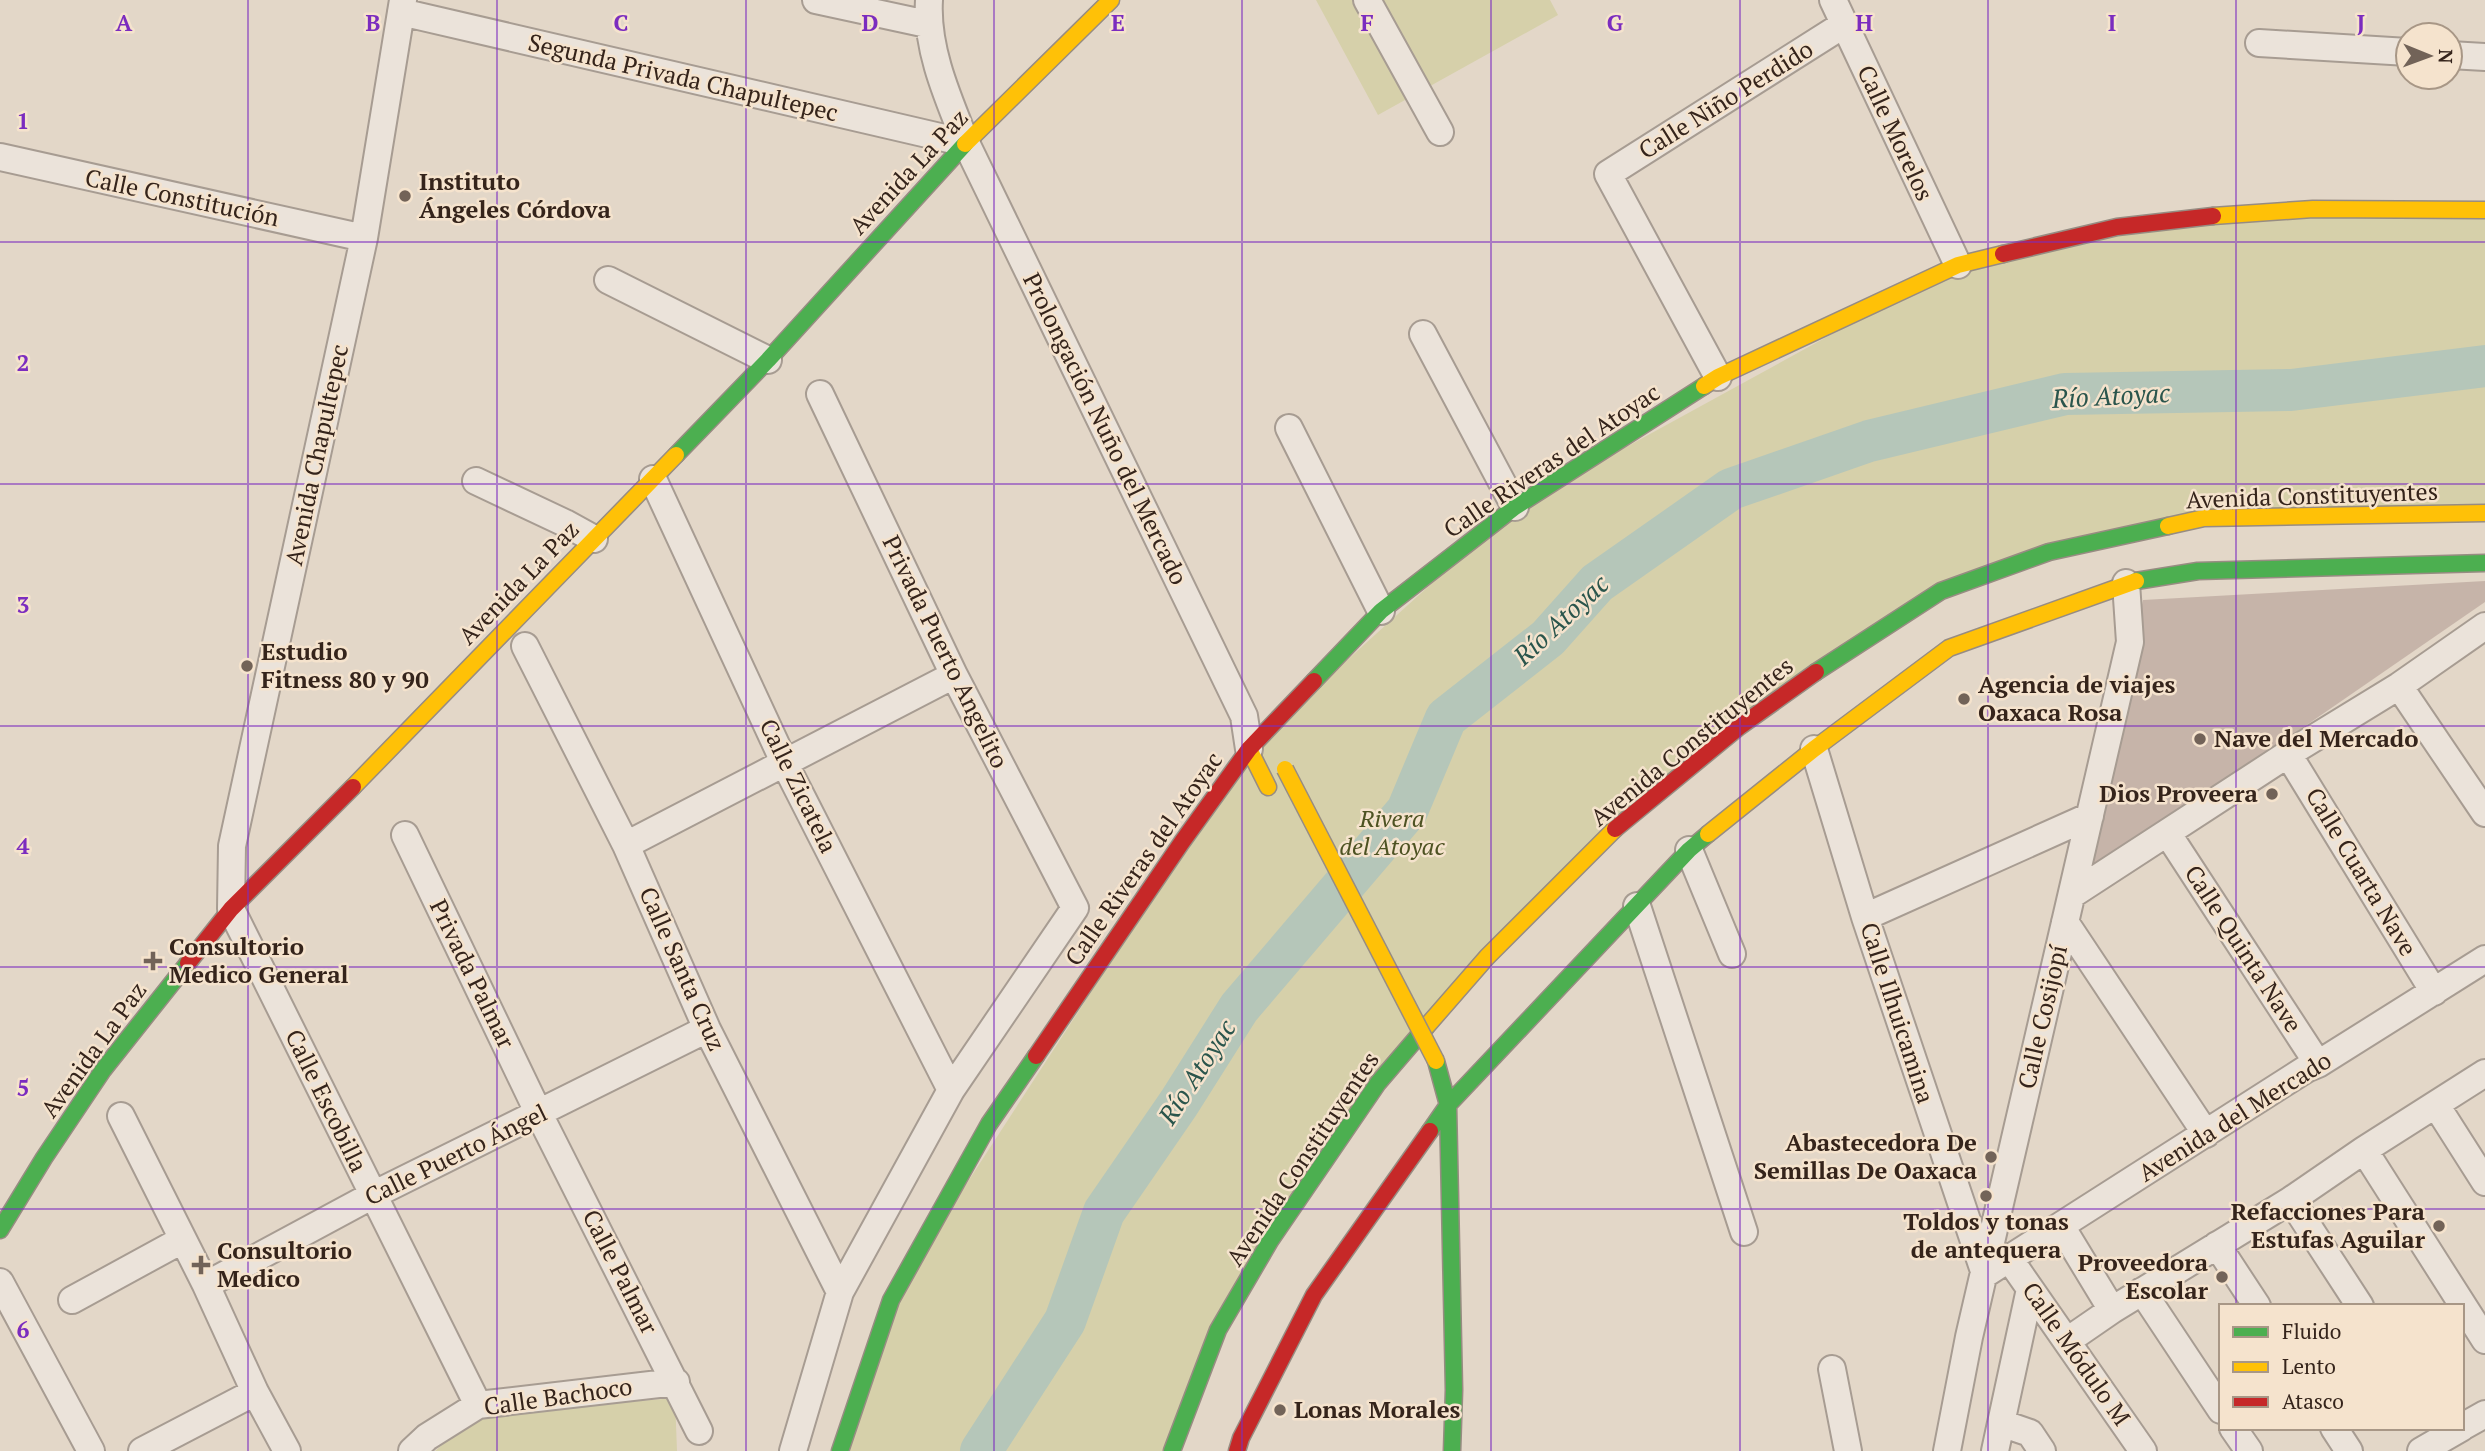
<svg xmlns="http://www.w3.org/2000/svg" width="2485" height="1451" font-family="'PT Serif',serif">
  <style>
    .green { fill: #d6d0aa }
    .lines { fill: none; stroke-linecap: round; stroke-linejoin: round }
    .river { stroke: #b5c6b9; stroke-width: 42 }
    .building { fill: #c6b4a9 }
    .street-casing { stroke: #a79c92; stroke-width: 30 }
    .fast-casing { stroke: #978c82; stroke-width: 19 }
    .slow-casing { stroke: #978c82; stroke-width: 19 }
    .jam-casing { stroke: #978c82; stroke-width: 19 }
    .street { stroke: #ebe3da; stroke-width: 26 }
    .fast { stroke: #4caf50; stroke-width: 16 }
    .slow { stroke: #ffc107; stroke-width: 16 }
    .jam { stroke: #c62828; stroke-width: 16 }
    .slow-bridge-casing { stroke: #978c82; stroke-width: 19; stroke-linecap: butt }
    .slow-bridge { stroke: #ffc107; stroke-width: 16 }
    .grid { fill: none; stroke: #7b2cbf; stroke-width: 2; stroke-opacity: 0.55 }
    .poi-dot { fill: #726358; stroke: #f5e3cd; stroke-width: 2.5 }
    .labels { text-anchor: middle; stroke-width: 5; stroke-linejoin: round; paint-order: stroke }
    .street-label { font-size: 24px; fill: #35241b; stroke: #f5e3cd }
    .poi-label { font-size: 24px; font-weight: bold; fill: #35241b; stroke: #f5e3cd; text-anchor: start }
    .park-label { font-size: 24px; font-style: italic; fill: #4d5222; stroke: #f5e3cd }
    .water-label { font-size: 26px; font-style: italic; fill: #2a554c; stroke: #f5e3cd }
    .grid-label { font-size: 23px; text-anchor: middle; font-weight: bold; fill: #7b2cbf; stroke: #f5e3cd; stroke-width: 5; stroke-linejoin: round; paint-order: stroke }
  </style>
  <rect width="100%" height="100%" fill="#e3d7c8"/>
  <path class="green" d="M1316 0H1550L1558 15 1378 115Z
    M2485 213V513L2204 518 1941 591 1628 816 1378 1083 1218 1330 1181 1451H840L891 1300 1249 749 1515 508 1958 265 2234 214Z
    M675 1398 677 1451H435L478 1414Z"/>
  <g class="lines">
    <path class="river" d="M981 1451 1065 1321 1104 1212 1179 1103 1239 1008 1407 811 1446 718 1548 638 1597 583 1731 489 1869 441 2065 394 2291 390 2485 366"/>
  </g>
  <path class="building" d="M2485 581V602L2086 877 2143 600Z"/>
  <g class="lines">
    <g class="street-casing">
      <path id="street" d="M403 0 364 238 232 846 231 909 478 1405
        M816 0 927 24
        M929 0C926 49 948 98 966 143L1244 716 1249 749
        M1367 0 1440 132
        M1833 0 1958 265
        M401 12 966 143
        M2259 43 2408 52
        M2450 55 2485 57
        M0 157 364 238
        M608 280 768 360
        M1423 334 1515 507
        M1718 377 1608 174 1843 25
        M1289 428 1381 611
        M653 479 785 764 951 1090
        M476 481 565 523 594 539
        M525 646 626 845 707 1029 840 1292
        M2399 686 2485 813
        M1814 749 1865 917 1985 1274 2306 1069 2318 1064 2485 959
        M2288 754 2434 992
        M2168 834 2318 1064
        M405 835 539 1114 699 1431
        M626 845 954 675
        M1689 850 1732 954
        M2073 894 2288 754 2399 686 2485 626
        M1637 906 1744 1232
        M1865 917 2090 816
        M2065 922 2206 1134
        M2436 1105 2485 1182
        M121 1116 206 1285 255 1392 287 1451
        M2364 1150 2485 1340
        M2291 1200 2360 1306
        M2061 1226 2112 1310 2291 1200 2364 1150 2485 1073
        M2217 1245 2257 1306
        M2008 1257 2143 1451
        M0 1282 91 1451
        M206 1285 373 1195 707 1029
        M2142 1291 2221 1410
        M72 1300 182 1240
        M2067 1341 2112 1310
        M1832 1369 1848 1451
        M2001 1423 2030 1433 2042 1451
        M2462 1427 2485 1414
        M2233 1428 2249 1451
        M2334 1428 2349 1451
        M142 1451 255 1392
        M412 1451 427 1437 478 1405 676 1382
        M793 1451 840 1292 951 1090 1075 908 954 675 820 394
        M1947 1451 1969 1337 2130 642 2126 583
        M1995 1451 2030 1289
        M2421 1451 2461 1428"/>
    </g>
    <g class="fast-casing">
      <path id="fast" d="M676 455 768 360 965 144
        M2136 581 2198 571 2485 563
        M1816 672 1941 591 2049 552 2168 526
        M1314 681 1381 611 1515 507 1704 386
        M1436 1061 1448 1105 1454 1390 1452 1451
        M1430 1131 1448 1105 1689 850 1708 834
        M0 1230 44 1158 103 1070 188 963
        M840 1451 891 1300 989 1124 1036 1056
        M1172 1451 1218 1330 1270 1241 1378 1083 1426 1027"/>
    </g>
    <g class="slow-casing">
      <path id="slow" d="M965 144 1111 0
        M2213 216 2313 209 2485 210
        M1704 386 1718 377 1958 265 2003 254
        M2168 526 2204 518 2485 513
        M1249 749 1268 787
        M353 787 676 455
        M1708 834 1814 749 1949 648 2136 581
        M1426 1027 1487 957 1615 829"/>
    </g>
    <g class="jam-casing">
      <path id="jam" d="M2003 254 2117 227 2213 216
        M1615 829 1739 727 1816 672
        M188 963 231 909 353 787
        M1036 1056 1182 842 1249 749 1314 681
        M1237 1451 1241 1438 1314 1295 1430 1131"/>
    </g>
    <use href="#street" class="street"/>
    <use href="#fast" class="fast"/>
    <use href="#slow" class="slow"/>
    <use href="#jam" class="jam"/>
    <g class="slow-bridge-casing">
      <path id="slow-bridge" d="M1285 769 1436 1061"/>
    </g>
    <use href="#slow-bridge" class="slow-bridge"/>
  </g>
  <path class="grid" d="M248 0V1451M497 0V1451M746 0V1451M994 0V1451M1242 0V1451M1491 0V1451M1740 0V1451M1988 0V1451M2236 0V1306M0 242H2485M0 484H2485M0 726H2485M0 967H2485M0 1209H2485M2236 1428V1451"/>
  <g class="poi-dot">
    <circle cx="405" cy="196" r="7"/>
    <circle cx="247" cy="666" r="7"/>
    <circle cx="1964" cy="699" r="7"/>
    <circle cx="2200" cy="739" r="7"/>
    <circle cx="2272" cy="794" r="7"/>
    <path d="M149.5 950.5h7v7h7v7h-7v7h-7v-7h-7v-7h7z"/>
    <circle cx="1991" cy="1157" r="7"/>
    <circle cx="1986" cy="1196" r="7"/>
    <circle cx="2439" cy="1226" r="7"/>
    <path d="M197.5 1254.5h7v7h7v7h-7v7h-7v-7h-7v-7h7z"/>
    <circle cx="2222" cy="1277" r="7"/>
    <circle cx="1280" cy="1410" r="7"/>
  </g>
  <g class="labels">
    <g class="street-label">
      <text transform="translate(683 78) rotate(13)" y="8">Segunda Privada Chapultepec</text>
      <text transform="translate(1726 100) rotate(-32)" y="8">Calle Niño Perdido</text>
      <text transform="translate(1895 133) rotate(65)" y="8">Calle Morelos</text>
      <text transform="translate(909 172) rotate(-47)" y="8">Avenida La Paz</text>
      <text transform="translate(182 198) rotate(12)" y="8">Calle Constitución</text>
      <text transform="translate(1105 429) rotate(64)" y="8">Prolongación Nuño del Mercado</text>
      <text transform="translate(317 455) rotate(-78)" y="8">Avenida Chapultepec</text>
      <text transform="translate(1552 461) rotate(-34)" y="8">Calle Riveras del Atoyac</text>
      <text transform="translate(2312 496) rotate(-2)" y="8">Avenida Constituyentes</text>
      <text transform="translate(519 583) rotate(-46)" y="8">Avenida La Paz</text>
      <text transform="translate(945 652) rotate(64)" y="8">Privada Puerto Angelito</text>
      <text transform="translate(1692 742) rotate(-39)" y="8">Avenida Constituyentes</text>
      <text transform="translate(798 786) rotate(64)" y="8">Calle Zicatela</text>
      <text transform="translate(1144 859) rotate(-55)" y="8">Calle Riveras del Atoyac</text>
      <text transform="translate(2361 872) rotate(59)" y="8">Calle Cuarta Nave</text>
      <text transform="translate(2243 949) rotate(57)" y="8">Calle Quinta Nave</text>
      <text transform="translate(682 969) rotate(66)" y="8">Calle Santa Cruz</text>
      <text transform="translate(472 974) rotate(64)" y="8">Privada Palmar</text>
      <text transform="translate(1897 1013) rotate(72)" y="8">Calle Ilhuicamina</text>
      <text transform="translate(2043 1017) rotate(-77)" y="8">Calle Cosijopí</text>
      <text transform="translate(94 1050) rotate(-54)" y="8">Avenida La Paz</text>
      <text transform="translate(326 1101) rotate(64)" y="8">Calle Escobilla</text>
      <text transform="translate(2235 1117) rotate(-32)" y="8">Avenida del Mercado</text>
      <text transform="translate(456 1155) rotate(-26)" y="8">Calle Puerto Ángel</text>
      <text transform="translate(1303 1159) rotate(-56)" y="8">Avenida Constituyentes</text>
      <text transform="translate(620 1272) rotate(63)" y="8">Calle Palmar</text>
      <text transform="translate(2076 1354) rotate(55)" y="8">Calle Módulo M</text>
      <text transform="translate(558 1397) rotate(-8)" y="8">Calle Bachoco</text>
    </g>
    <g class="poi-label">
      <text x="419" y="190">Instituto<tspan x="419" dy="28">Ángeles Córdova</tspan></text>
      <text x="261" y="660">Estudio<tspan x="261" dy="28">Fitness 80 y 90</tspan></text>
      <text x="1978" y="693">Agencia de viajes<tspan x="1978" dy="28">Oaxaca Rosa</tspan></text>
      <text x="2214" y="747">Nave del Mercado</text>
      <text x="2258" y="802" text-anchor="end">Dios Proveera</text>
      <text x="169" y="955">Consultorio<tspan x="169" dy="28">Medico General</tspan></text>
      <text x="1977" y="1151" text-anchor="end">Abastecedora De<tspan x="1977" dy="28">Semillas De Oaxaca</tspan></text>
      <text x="2425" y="1220" text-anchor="end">Refacciones Para<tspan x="2425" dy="28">Estufas Aguilar</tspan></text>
      <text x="1986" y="1230" text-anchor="middle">Toldos y tonas<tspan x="1986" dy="28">de antequera</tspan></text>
      <text x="217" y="1259">Consultorio<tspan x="217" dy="28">Medico</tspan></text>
      <text x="2208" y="1271" text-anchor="end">Proveedora<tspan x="2208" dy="28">Escolar</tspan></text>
      <text x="1294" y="1418">Lonas Morales</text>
    </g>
    <g class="park-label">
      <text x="1392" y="827">Rivera<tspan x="1392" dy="28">del Atoyac</tspan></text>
    </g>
    <g class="water-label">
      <text transform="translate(2111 396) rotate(-3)" y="9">Río Atoyac</text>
      <text transform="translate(1561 620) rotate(-43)" y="9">Río Atoyac</text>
      <text transform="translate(1197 1072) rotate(-57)" y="9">Río Atoyac</text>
    </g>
  </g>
  <g class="grid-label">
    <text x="124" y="31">A</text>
    <text x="373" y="31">B</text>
    <text x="621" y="31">C</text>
    <text x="870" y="31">D</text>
    <text x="1118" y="31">E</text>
    <text x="1367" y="31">F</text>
    <text x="1615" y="31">G</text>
    <text x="1864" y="31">H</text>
    <text x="2112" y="31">I</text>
    <text x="2361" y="31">J</text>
    <text x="23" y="129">1</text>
    <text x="23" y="371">2</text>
    <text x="23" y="613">3</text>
    <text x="23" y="854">4</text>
    <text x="23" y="1096">5</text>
    <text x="23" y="1338">6</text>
  </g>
  <rect x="2219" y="1304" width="245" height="126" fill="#f5e3cd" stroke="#a89786" stroke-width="2"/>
  <rect x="2233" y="1327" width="35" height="10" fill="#4caf50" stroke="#a89786" stroke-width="2"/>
  <text x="2282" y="1339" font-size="21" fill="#35241b">Fluido</text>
  <rect x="2233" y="1362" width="35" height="10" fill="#ffc107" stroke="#a89786" stroke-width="2"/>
  <text x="2282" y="1374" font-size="21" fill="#35241b">Lento</text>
  <rect x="2233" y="1397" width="35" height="10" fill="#c62828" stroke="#a89786" stroke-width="2"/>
  <text x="2282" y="1409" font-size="21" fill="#35241b">Atasco</text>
  <g transform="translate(2429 56) rotate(91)"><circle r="33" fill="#f5e3cd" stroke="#a89786" stroke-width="2"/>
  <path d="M0-5L12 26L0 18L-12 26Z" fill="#726358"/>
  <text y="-10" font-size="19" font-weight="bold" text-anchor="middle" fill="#35241b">N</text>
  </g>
</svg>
